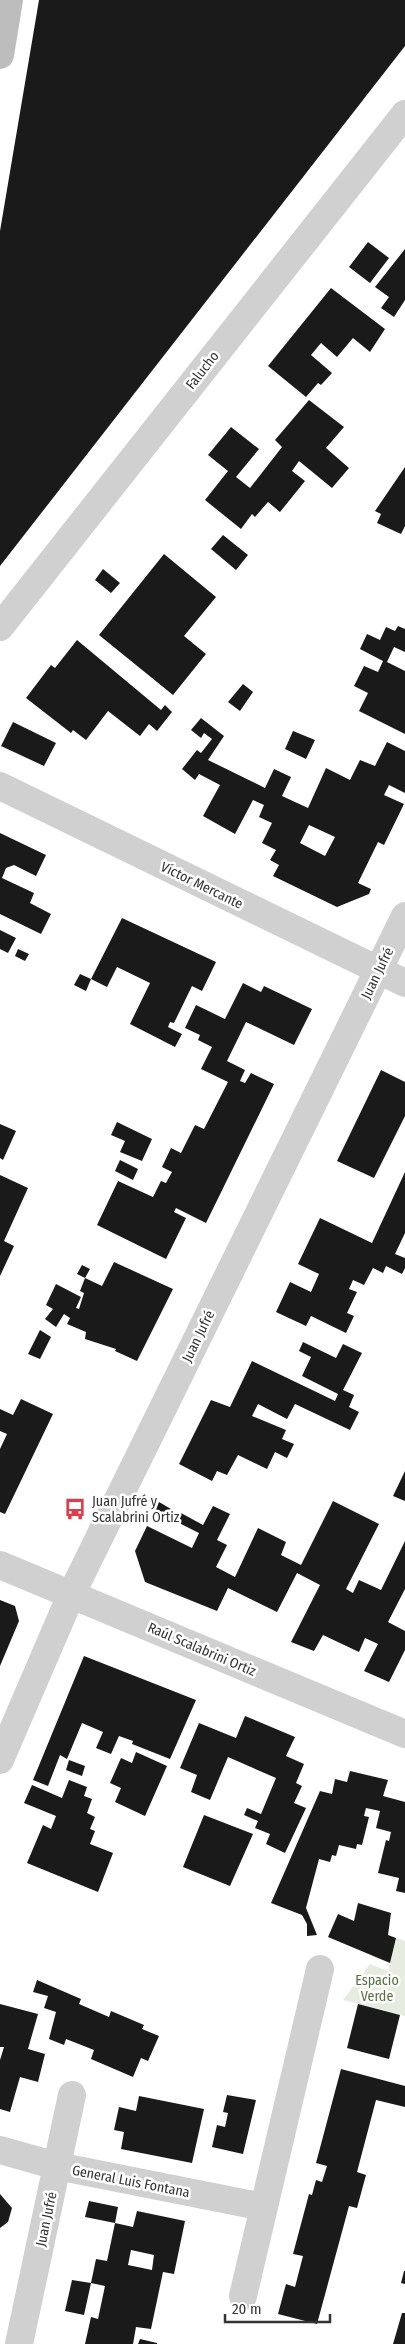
<svg xmlns="http://www.w3.org/2000/svg" width="405" height="2344" font-family="'Fira Sans Condensed',sans-serif">
  <style>
    .green { fill: #e6ecdf }
    .building { fill: #1a1a1a; fill-rule: evenodd }
    .lines { fill: none; stroke-linecap: round; stroke-linejoin: round }
    .street { stroke: #d0d0d0; stroke-width: 28 }
    .secondary { stroke: #bdbdbd; stroke-width: 28 }
    .labels { text-anchor: middle; stroke-width: 5; stroke-linejoin: round; paint-order: stroke }
    .street-label { font-size: 14px; fill: #333; stroke: #fff }
    .poi-label { font-size: 14px; fill: #333; stroke: #fff; text-anchor: start }
    .park-label { font-size: 14px; fill: #56703f; stroke: #fff }
  </style>
  <rect width="100%" height="100%" fill="#fff"/>
  <path class="green" d="M396 1938 405 1941V2016L343 2000 370 1964 388 1971Z"/>
  <path class="building" d="M39 0H405V46L0 566V231Z
    M368 242 389 258 370 283 349 267Z
    M405 249V300L394 317 381 308 389 297 375 287Z
    M331 288 385 329 370 352 353 338 337 357 321 343 311 355 332 373 321 385 318 383 306 397 268 366Z
    M309 400 344 427 326 448 349 468 332 488 299 461 292 471 305 481 280 512 268 502 255 517 252 514 241 529 205 500 228 471 208 455 231 427 259 449 236 477 250 488 282 447 275 440Z
    M405 467V526L401 534 377 523 381 514 375 511Z
    M223 535 248 555 236 570 211 549Z
    M164 554 216 597 184 636 206 654 173 695 99 635Z
    M103 569 120 583 111 593 95 580Z
    M398 626 405 629V652L394 647 387 662 405 671V734L359 711 368 693 354 686 364 666 378 672 383 661 360 649 367 634 380 640 386 627 395 631Z
    M77 640 161 710 165 705 172 712 157 731 149 724 140 736 108 711 86 740 73 730 71 733 26 698 51 665 55 668Z
    M243 684 253 692 240 711 228 702Z
    M201 718 224 736 208 760 265 788 274 769 291 777 282 796 308 808 326 768 350 780 360 760 375 766 387 742 405 751V793L389 785 384 795 404 804 384 845 378 842 358 883 371 889 369 894 337 907 273 876 279 865 270 860 276 850 262 843 272 823 259 817 264 805 253 800 235 834 203 816 220 785 199 774 195 780 182 769 197 750 201 753 212 739 204 733 201 738 191 730ZM309 825 335 837 325 856 300 843Z
    M13 722 56 743 44 766 1 746Z
    M293 731 315 740 306 759 285 749Z
    M0 833 46 855 36 876 14 865 6 868 2 878 34 893 30 903 51 914 41 934 0 914Z
    M122 918 216 962 202 991 192 986 174 1023 170 1022 168 1027 182 1034 175 1047 130 1024 150 983 117 967 107 987 91 979Z
    M0 930 16 938 8 953 0 949Z
    M18 949 29 954 25 961 15 956Z
    M80 974 91 979 86 991 74 985Z
    M243 983 261 992 264 986 312 1009 294 1045 246 1022 227 1061 245 1070 240 1081 245 1083 251 1073 274 1084 206 1223 176 1208 174 1212 186 1218 166 1259 97 1225 118 1181 153 1197 161 1181 166 1183 172 1172 162 1167 171 1148 181 1153 195 1125 204 1129 228 1082 201 1069 212 1047 198 1040 200 1035 185 1028 196 1005 225 1019Z
    M381 1070 405 1082V1116L374 1178 337 1161Z
    M117 1122 152 1139 142 1161 120 1152 125 1141 111 1135Z
    M0 1124 16 1131 3 1160 0 1158Z
    M120 1160 138 1169 133 1180 115 1171Z
    M405 1172V1233L395 1254 405 1258V1268L402 1274 386 1266 383 1273 373 1268 364 1285 353 1280 349 1289 357 1292 347 1313 354 1316 346 1333 311 1316 306 1326 276 1312 290 1282 311 1292 319 1274 298 1264 320 1218 372 1243Z
    M0 1175 28 1188 4 1241 14 1246 0 1276Z
    M114 1262 173 1289 137 1361 115 1351 116 1349 85 1339 86 1332 67 1324 70 1318 64 1314 56 1327 45 1319 53 1309 46 1305 56 1284 81 1297 76 1308 79 1309 84 1293 80 1291 85 1278 77 1274 82 1265 90 1269 85 1278 102 1286Z
    M40 1330 51 1337 40 1359 28 1354Z
    M303 1342 336 1358 343 1344 362 1353 343 1390 354 1395 349 1407 359 1412 350 1430 295 1404 287 1419 258 1404 252 1416 286 1430 282 1439 294 1444 287 1458 275 1452 267 1469 238 1455 227 1475 217 1471 212 1481 179 1464 211 1400 230 1407 252 1361 335 1401 338 1394 302 1376 311 1357 299 1351Z
    M21 1399 53 1414 5 1514 0 1512V1449L7 1434 0 1431V1409L13 1415Z
    M405 1471V1501L393 1496Z
    M333 1501 379 1524 346 1589 353 1593 359 1580 381 1590 405 1541V1589L388 1622 405 1631V1650L389 1682 364 1671 378 1644 365 1638 359 1652 323 1635 314 1651 291 1642 320 1585 297 1573 277 1612 228 1588 217 1611 145 1582 135 1551 147 1526 192 1548 199 1533 177 1522 181 1513 203 1525 213 1506 230 1514 217 1540 227 1545 216 1567 235 1577 258 1528 286 1542 281 1555 301 1565Z
    M159 1502 171 1509 166 1517 155 1511Z
    M0 1600 15 1606 19 1621 0 1666Z
    M84 1656 196 1700 170 1759 132 1744 133 1741 119 1736 111 1754 96 1748 103 1732 82 1723 67 1759 60 1755 48 1786 33 1780Z
    M245 1716 295 1737 286 1756 304 1764 296 1783 302 1786 294 1803 306 1808 285 1853 266 1844 270 1834 255 1828 258 1821 244 1815 247 1808 261 1814 276 1778 228 1757 210 1800 191 1792 197 1775 180 1768 199 1723 236 1738Z
    M136 1752 167 1766 145 1816 115 1802 121 1788 110 1783 121 1758 132 1763Z
    M69 1760 85 1766 82 1776 66 1770Z
    M350 1771 388 1780 383 1796 405 1802V1893L396 1891 399 1878 378 1873 386 1840 389 1841 391 1832 376 1828 380 1811 366 1808 364 1816 369 1817 362 1845 357 1844 356 1849 339 1845 336 1856 332 1855 330 1862 319 1859 306 1908 317 1935 307 1936V1924L302 1915 271 1903 320 1791 332 1794 335 1779 347 1782Z
    M69 1780 87 1787 84 1796 92 1799 87 1813 95 1817 90 1829 95 1831 90 1844 113 1853 98 1892 27 1863 43 1825 51 1829 56 1816 24 1803 32 1785 62 1798Z
    M204 1815 253 1834 230 1886 183 1867Z
    M358 1903 391 1913 388 1935 396 1938 390 1963 328 1937 338 1914 354 1921Z
    M37 1980 81 1999 79 2004 109 2017 111 2011 144 2025 142 2029 159 2036 148 2061 141 2058 133 2077 91 2059 94 2050 66 2039 64 2045 49 2039 56 2012 44 2008 48 1996 33 1992Z
    M0 2004 38 2014 28 2049 45 2054 38 2082 20 2077 10 2112 0 2109V2060L4 2047H0Z
    M358 2004 400 2015 389 2059 347 2048Z
    M341 2069 405 2086V2107L376 2100 357 2172 366 2175 357 2208 349 2206 317 2324 278 2314 286 2284 295 2287 303 2256 293 2254 309 2194 312 2195 316 2180 322 2182 327 2166 316 2163Z
    M227 2095 256 2100 243 2154 212 2147 217 2125 225 2127 228 2113 223 2112Z
    M139 2096 204 2109 192 2163 121 2149 124 2132 114 2130 119 2107 136 2111Z
    M0 2194 12 2208 8 2222 0 2228Z
    M89 2201 118 2207 115 2223 85 2217Z
    M137 2211 185 2221 174 2274 163 2272 151 2329 136 2327 133 2344H85L91 2317 98 2319 105 2286 91 2283 96 2259 107 2261 115 2223 133 2227ZM131 2250 154 2255 152 2270 128 2265Z
    M404 2271H405V2284L401 2283Z
    M72 2280 91 2283 84 2315 65 2311Z
    M402 2313H405V2344H393Z
    M140 2339 157 2343V2344H138Z"/>
  <g class="lines">
    <path class="street" d="M0 627 405 114
      M0 786 405 983
      M0 1565 405 1734
      M0 1760 71 1595 405 916
      M0 2150 57 2166 264 2207
      M243 2296 320 1969
      M19 2344 72 2095"/>
    <path class="secondary" d="M0 55 9 0"/>
  </g>
  <defs>
    <g id="bus-bare" transform="scale(1.725)"><path d="M-5-6H5V4H4V6H2V4H-2V6H-4V4H-5ZM-3.5-4V0h7V-4ZM-3.5 1.2v1.5H-2V1.2ZM2 1.2v1.5H3.5V1.2Z" fill="#e63946" stroke="#fff" stroke-width="2.5" paint-order="stroke"/></g>
  </defs>
  <g fill-rule="evenodd">
    <use href="#bus-bare" x="75" y="1509"/>
  </g>
  <g class="labels">
    <g class="street-label">
      <text transform="translate(202 370) rotate(-52)" y="5">Falucho</text>
      <text transform="translate(202 885) rotate(26)" y="5">Víctor Mercante</text>
      <text transform="translate(377 973) rotate(-64)" y="5">Juan Jufré</text>
      <text transform="translate(198 1336) rotate(-64)" y="5">Juan Jufré</text>
      <text transform="translate(202 1649) rotate(23)" y="5">Raúl Scalabrini Ortiz</text>
      <text transform="translate(131 2181) rotate(11)" y="5">General Luis Fontana</text>
      <text transform="translate(46 2219) rotate(-78)" y="5">Juan Jufré</text>
    </g>
    <g class="poi-label">
      <text x="92" y="1506">Juan Jufré y<tspan x="92" dy="16">Scalabrini Ortiz</tspan></text>
    </g>
    <g class="park-label">
      <text x="377" y="1985">Espacio<tspan x="377" dy="16">Verde</tspan></text>
    </g>
  </g>
  <path d="M225 2314v8h105v-8" fill="none" stroke="#333333" stroke-width="2.5"/>
  <text x="232" y="2314" font-size="15" fill="#333333" stroke="#ffffff" stroke-width="4" paint-order="stroke">20 m</text>
</svg>
